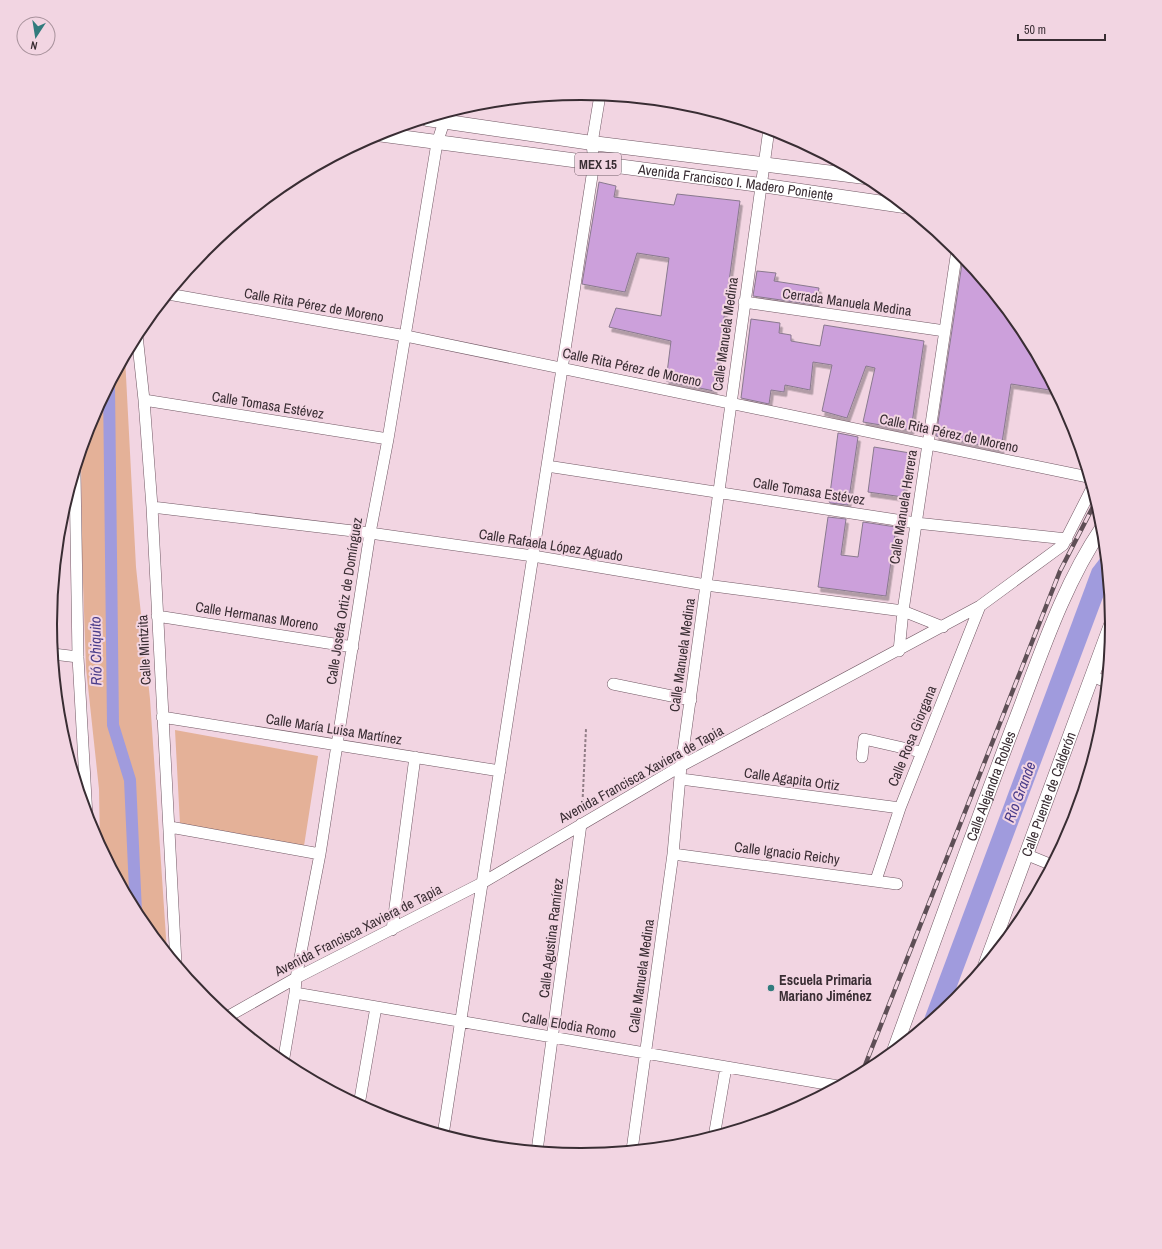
<svg xmlns="http://www.w3.org/2000/svg" width="1162" height="1249" font-family="'Archivo Narrow',sans-serif">
  <style>
    .green { fill: #e4b198 }
    .water { fill: #a09bdd }
    .lines { fill: none; stroke-linecap: round; stroke-linejoin: round }
    .canal { stroke: #a09bdd; stroke-width: 12 }
    .building { fill: #cca0db; stroke: #89798e; filter: url(#shadow) }
    .minor-casing { stroke: #715864; stroke-width: 12 }
    .major-casing { stroke: #715864; stroke-width: 15 }
    .path { stroke: #917d86; stroke-width: 2; stroke-dasharray: 3 2; stroke-linecap: butt }
    .minor { stroke: #fff; stroke-width: 11 }
    .major { stroke: #fff; stroke-width: 14 }
    .rail-casing { stroke: #5e4f56; stroke-width: 4.5 }
    .rail { stroke: #f2d5e2; stroke-width: 3; stroke-dasharray: 9; stroke-linecap: butt }
    .poi-dot { fill: #317b7d; stroke: #f2d5e2; stroke-width: 1.5 }
    .labels { text-anchor: middle; stroke-width: 4; stroke-linejoin: round; paint-order: stroke }
    .shield { fill: #f2d5e2; stroke: #705f68; stroke-width: 1 }
    .shield-label { font-size: 13px; font-weight: bold; fill: #392d33 }
    .street-label { font-size: 14px; fill: #392d33; stroke: #f2d5e2 }
    .poi-label { font-size: 14px; font-weight: bold; fill: #392d33; stroke: #f2d5e2; text-anchor: start }
    .water-label { font-size: 15px; font-style: italic; fill: #493c8a; stroke: #f2d5e2 }
    .rim { fill: none; stroke: #392d33; stroke-width: 2 }
  </style>
  <defs>
    <filter id="shadow"><feDropShadow dx="2.5" dy="4.5" stdDeviation="0" flood-color="#0004"/></filter>
  </defs>
  <rect width="100%" height="100%" fill="#f2d5e2"/>
  <path class="green" d="M125 357 136 567 150 699 167 952 139 919 100 846 99 789 86 668 82 554 81 454 91 421Z
    M175 730 318 756 304 846 180 824Z"/>
  <path class="water" d="M1105 552 1108 584 950 1005 920 1030 1092 569Z"/>
  <g class="lines">
    <path class="canal" d="M109 386 113 725 130 780 136 912"/>
  </g>
  <path class="building" d="M599 182 616 186 614 197 674 205 677 194 740 201 714 391 666 381 671 341 609 327 616 308 661 316 669 258 637 253 625 292 582 284Z
    M963 257 1023 330 1056 391 1011 384 1001 449 936 436Z
    M757 271 776 273 774 281 819 288 816 305 753 296Z
    M751 319 780 323 779 333 791 335V341L820 346 824 325 924 341 911 430 863 422 875 368 866 366 847 418 822 411 832 365 813 362 810 390 785 385 784 392 771 390 769 404 741 398Z
    M838 433 858 437 848 505 830 503 829 501Z
    M874 447 910 453 903 497 868 492Z
    M828 517 846 519 841 555 858 557 863 522 896 527 886 596 818 587Z"/>
  <g class="lines">
    <g class="minor-casing">
      <path id="minor" d="M168 294 406 336 1088 477
        M744 302 945 331
        M137 335 144 400 152 507 176 964
        M144 400 388 439
        M547 466 916 523 1067 539
        M75 473 78 657 87 817
        M152 507 370 533 533 556 706 585 903 611 943 627
        M157 616 353 647
        M899 651 903 611 957 250
        M53 654 78 657
        M1092 676 1106 682
        M613 684 691 700
        M162 717 500 771
        M862 757 864 739 921 752
        M681 779 900 808
        M170 827 320 854
        M673 854 897 884
        M1025 854 1052 865
        M876 880 900 808 980 606
        M392 930 415 757
        M295 993 838 1086
        M227 1017 296 978 482 883 681 766 980 606 1063 545 1092 488
        M283 1063 295 993 296 978 320 854 370 533 388 439 437 143 447 113
        M359 1105 376 1007
        M443 1135 594 163 592 143 600 95
        M714 1137 726 1067
        M632 1150 673 854 681 766 769 129
        M537 1151 581 824"/>
    </g>
    <g class="major-casing">
      <g id="major">
        <path d="M427 119 592 143 865 177"/>
        <path id="s1" d="M377 134 760 185 904 206"/>
        <path id="s2" d="M985 966 1112 622"/>
        <path id="s3" d="M894 1051C935 938 975 826 1018 714 1042 651 1064 584 1102 528"/>
      </g>
    </g>
    <path class="path" d="M582 812 586 729"/>
    <use href="#minor" class="minor"/>
    <use href="#major" class="major"/>
    <g class="rail-casing">
      <path id="rail" d="M862 1073 1060 571 1096 501"/>
    </g>
    <use href="#rail" class="rail"/>
  </g>
  <circle class="poi-dot" cx="771" cy="988" r="4"/>
  <g class="labels">
    <rect class="shield" x="575" y="153" width="46" height="22" rx="3"/>
    <g class="shield-label">
      <text x="598" y="169">MEX 15</text>
    </g>
    <g class="street-label">
      <text dy="5" stroke="none"><textPath href="#s1" startOffset="362">Avenida Francisco I. Madero Poniente</textPath></text>
      <text transform="translate(847 302) rotate(8)" y="5">Cerrada Manuela Medina</text>
      <text transform="translate(314 305) rotate(10)" y="5">Calle Rita Pérez de Moreno</text>
      <text transform="translate(725 334) rotate(-82)" y="5">Calle Manuela Medina</text>
      <text transform="translate(632 367) rotate(12)" y="5">Calle Rita Pérez de Moreno</text>
      <text transform="translate(268 405) rotate(9)" y="5">Calle Tomasa Estévez</text>
      <text transform="translate(949 433) rotate(12)" y="5">Calle Rita Pérez de Moreno</text>
      <text transform="translate(809 491) rotate(9)" y="5">Calle Tomasa Estévez</text>
      <text transform="translate(903 507) rotate(-81)" y="5">Calle Manuela Herrera</text>
      <text transform="translate(551 545) rotate(9)" y="5">Calle Rafaela López Aguado</text>
      <text transform="translate(344 601) rotate(-81)" y="5">Calle Josefa Ortiz de Domínguez</text>
      <text transform="translate(257 616) rotate(9)" y="5">Calle Hermanas Moreno</text>
      <text transform="translate(144 650) rotate(-93)" y="5">Calle Mintzita</text>
      <text transform="translate(682 655) rotate(-82)" y="5">Calle Manuela Medina</text>
      <text transform="translate(334 729) rotate(9)" y="5">Calle María Luisa Martínez</text>
      <text transform="translate(912 736) rotate(-68)" y="5">Calle Rosa Giorgana</text>
      <text transform="translate(641 774) rotate(-29)" y="5">Avenida Francisca Xaviera de Tapia</text>
      <text transform="translate(792 779) rotate(8)" y="5">Calle Agapita Ortiz</text>
      <text dy="5" stroke="none"><textPath href="#s3" startOffset="282">Calle Alejandra Robles</textPath></text>
      <text dy="5" stroke="none"><textPath href="#s2" startOffset="183">Calle Puente de Calderón</textPath></text>
      <text transform="translate(787 853) rotate(7)" y="5">Calle Ignacio Reichy</text>
      <text transform="translate(358 930) rotate(-27)" y="5">Avenida Francisca Xaviera de Tapia</text>
      <text transform="translate(551 938) rotate(-83)" y="5">Calle Agustina Ramírez</text>
      <text transform="translate(641 976) rotate(-82)" y="5">Calle Manuela Medina</text>
      <text transform="translate(569 1025) rotate(10)" y="5">Calle Elodia Romo</text>
    </g>
    <g class="poi-label">
      <text x="779" y="985">Escuela Primaria<tspan x="779" dy="16">Mariano Jiménez</tspan></text>
    </g>
    <g class="water-label">
      <text transform="translate(96 651) rotate(-91)" y="5">Rió Chiquito</text>
      <text transform="translate(1020 792) rotate(-69)" y="5">Río Grande</text>
    </g>
  </g>
  <path d="M0 0H1162V1249H0ZM57 624a524 524 0 1 1 1048 0a524 524 0 1 1-1048 0Z" fill="#f2d5e2" fill-rule="evenodd"/>
  <path class="rim" d="M57 624a524 524 0 1 1 1048 0a524 524 0 1 1-1048 0Z"/>
  <g transform="translate(36 36) rotate(192)"><circle r="19" fill="#f2d5e2" stroke="#a8929c"/>
  <path d="M0-3L7 15L0 10L-7 15Z" fill="#317b7d"/>
  <text y="-6" font-size="11" font-weight="bold" text-anchor="middle" fill="#392d33">N</text>
  </g>
  <path d="M1018 34v6h87v-6" fill="none" stroke="#392d33" stroke-width="2"/>
  <text x="1024" y="34" font-size="12" fill="#392d33" stroke="#f2d5e2" stroke-width="3" paint-order="stroke">50 m</text>
</svg>
